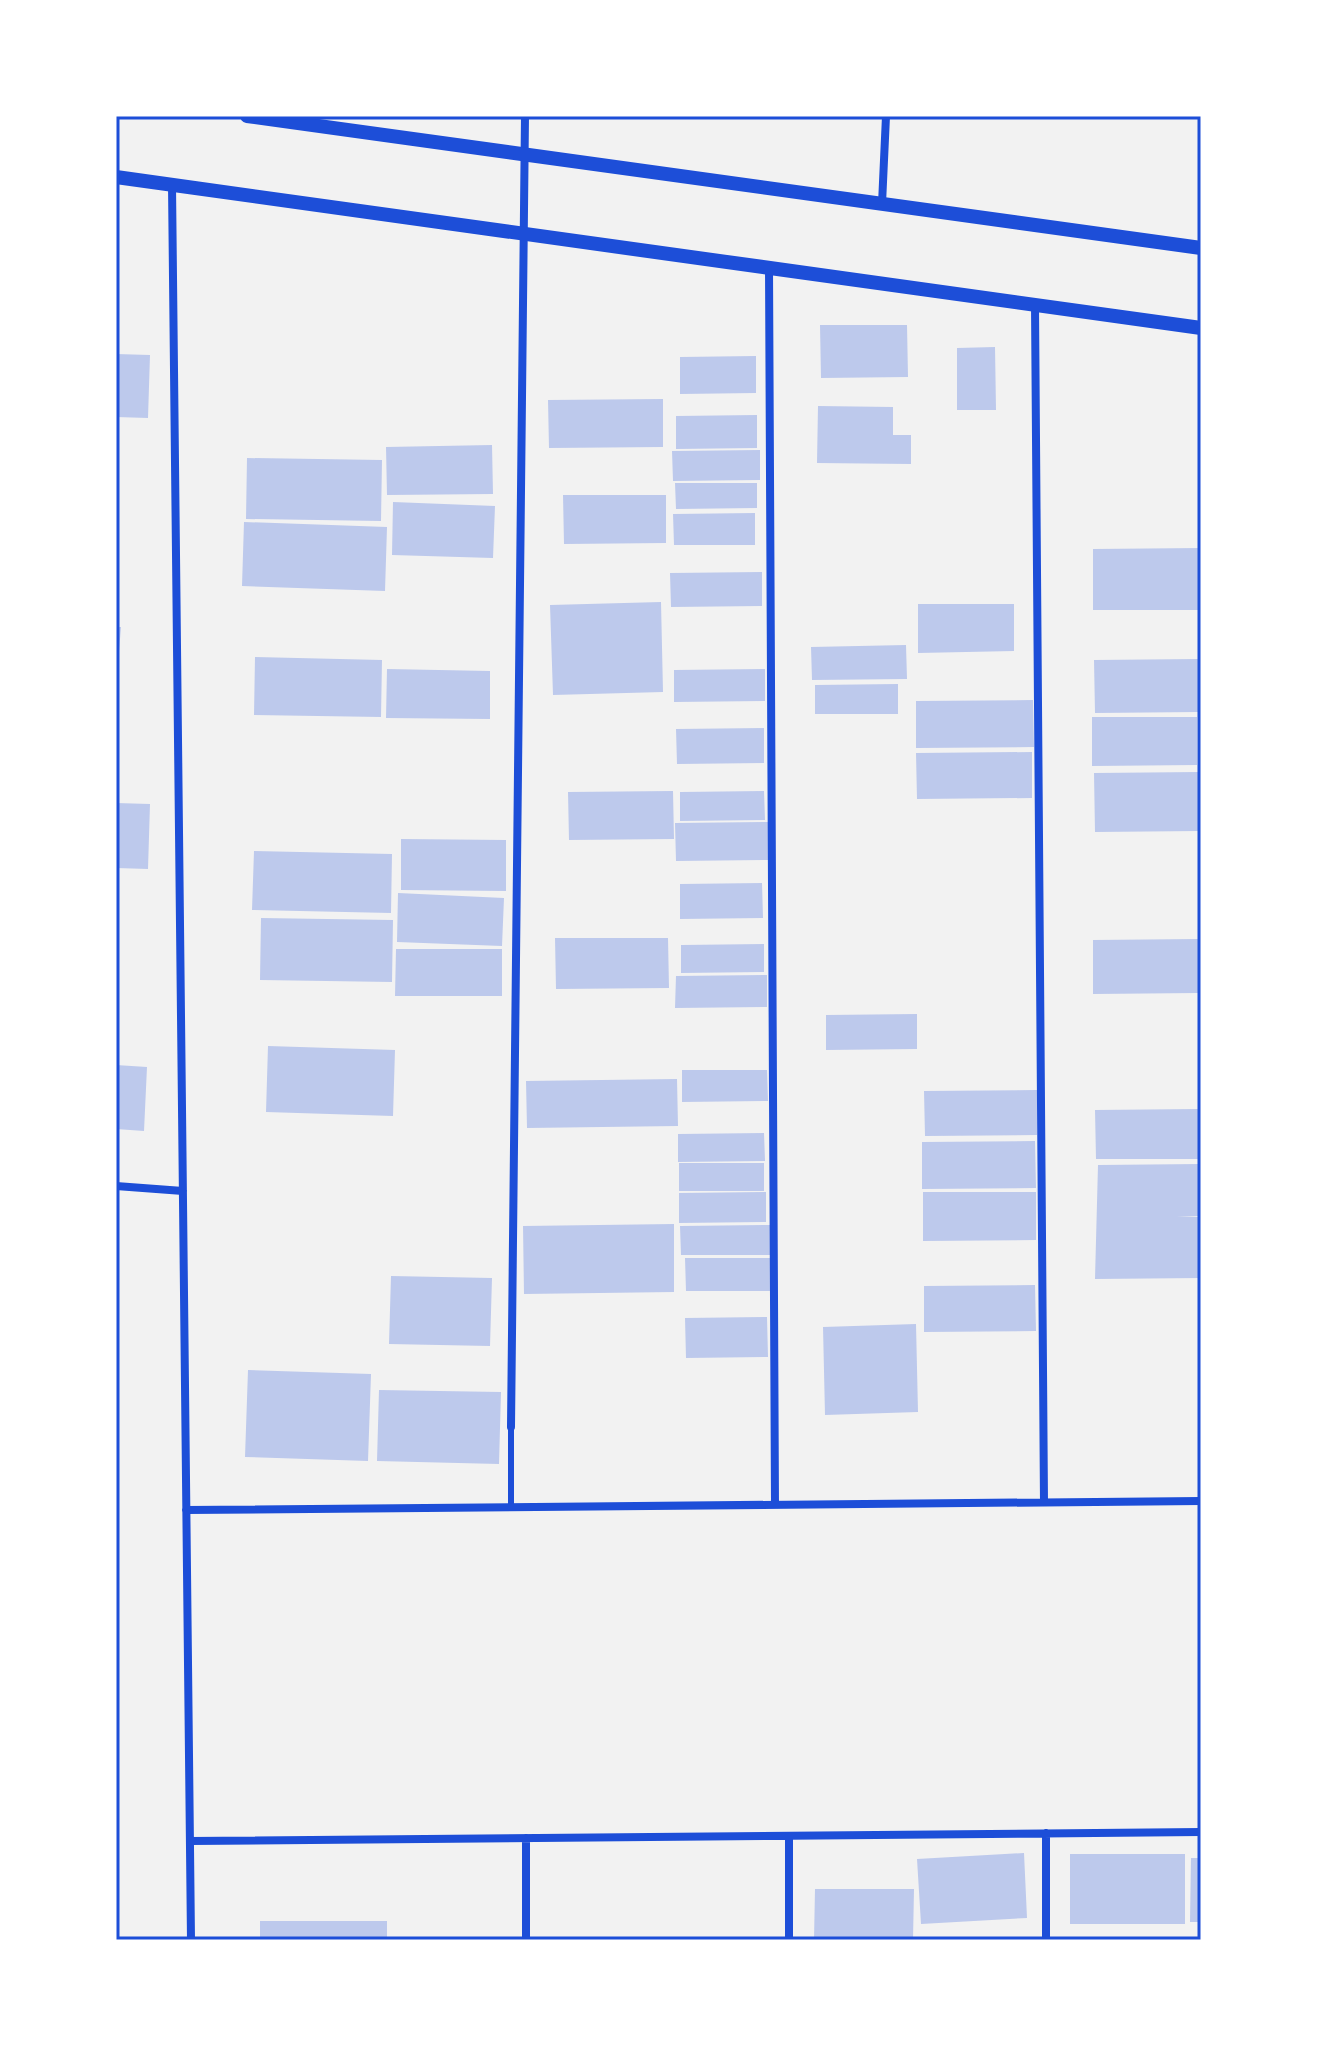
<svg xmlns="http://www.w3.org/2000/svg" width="1317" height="2056" font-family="'DM Sans',sans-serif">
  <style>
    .building { fill: #bdc9ec }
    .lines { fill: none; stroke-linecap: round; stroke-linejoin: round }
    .service { stroke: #1d4ed8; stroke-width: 6 }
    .minor { stroke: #1d4ed8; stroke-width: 8 }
    .tertiary { stroke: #1d4ed8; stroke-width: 14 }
    .neatline { fill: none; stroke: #1d4ed8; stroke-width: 3 }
  </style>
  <rect width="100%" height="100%" fill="#f2f2f2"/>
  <path class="building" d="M820 325H907L908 377 821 378Z
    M995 347 996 410H957V348Z
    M116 354 150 355 148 418 116 417Z
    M756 356V393L680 394V357Z
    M663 399V447L549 448 548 400Z
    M818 406 893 407V435H911V464L817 463Z
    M757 415V448L676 449V416Z
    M492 445 493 494 387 495 386 447Z
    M760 450V480L673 481 672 451Z
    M247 458 382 460 381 521 246 519Z
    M675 483H757V508L676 509Z
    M563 495H666V543L564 544Z
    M393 502 495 506 493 558 392 555Z
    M755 513V545H674L673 514Z
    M244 522 387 527 385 591 242 586Z
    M1201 548V610H1093V549Z
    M762 572V606L671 607 670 573Z
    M661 602 663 692 553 695 550 605Z
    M918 604H1014V651L918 653Z
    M116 627H121L118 663H116Z
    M906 645 907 679 812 680 811 647Z
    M255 657 382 660 381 717 254 715Z
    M1198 659V712L1095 713 1094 660Z
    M387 669 490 671V719L386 718Z
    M765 669V701L674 702V670Z
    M898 684V714H815V685Z
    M1033 700 1034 747 916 748V701Z
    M1092 717H1197V765L1092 766Z
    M764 728V763L677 764 676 729Z
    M1032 752V798L917 799 916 753Z
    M1199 772V831L1095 832 1094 773Z
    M673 791 674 839 569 840 568 792Z
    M764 791 765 820 680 821V792Z
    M116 803 150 804 148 869 116 868Z
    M768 822 769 860 676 861 675 823Z
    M401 839 506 840V891L401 890Z
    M254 851 392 854 391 913 252 910Z
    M762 883 763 918 680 919V884Z
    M398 893 504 898 502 946 397 942Z
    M261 918 393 920 392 982 260 980Z
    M555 938H668L669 988 556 989Z
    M1198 939V993L1093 994V940Z
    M764 944V972L681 973V945Z
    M396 949H502V996H395Z
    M767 975V1007L675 1008 676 976Z
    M917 1014V1049L826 1050V1015Z
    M268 1046 395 1050 393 1116 266 1112Z
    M116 1065 147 1067 144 1131 116 1129Z
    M682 1070H767L768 1101 682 1102Z
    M677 1079 678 1126 527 1128 526 1081Z
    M1037 1090V1135L925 1136 924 1091Z
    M1198 1109V1159H1096L1095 1110Z
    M764 1133 765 1161 678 1162V1134Z
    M1035 1141 1036 1188 922 1189V1142Z
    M679 1163H764V1191H679Z
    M1200 1164V1216L1177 1217H1201V1278L1095 1279 1098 1165Z
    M766 1192V1222L679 1223V1193Z
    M923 1192H1036V1240L923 1241Z
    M674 1224V1292L524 1294 523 1226Z
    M770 1225V1255H681L680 1226Z
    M685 1258H770V1291H686Z
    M391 1276 492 1278 490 1346 389 1344Z
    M1035 1285 1036 1331 924 1332V1286Z
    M767 1317 768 1357 686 1358 685 1318Z
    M916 1324 918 1412 825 1415 823 1327Z
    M248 1370 371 1374 368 1461 245 1457Z
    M379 1390 501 1392 499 1464 377 1461Z
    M1024 1853 1027 1918 921 1924 917 1859Z
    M1070 1854H1185V1924H1070Z
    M1191 1858H1201V1922H1190Z
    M815 1889H914L913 1940H814Z
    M260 1921H387V1940H260Z"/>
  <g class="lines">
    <path class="service" d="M511 1507V1427"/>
    <path class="minor" d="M172 185 191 1940
      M882 204 886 116
      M769 268 775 1505
      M1035 305 1044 1502
      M116 1186 183 1191
      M511 1427 525 116
      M186 1510 1201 1501
      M1046 1833V1940
      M526 1838V1940
      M190 1841 1201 1832
      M789 1940V1836"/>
    <path class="tertiary" d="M247 116 1201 248
      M116 177 1201 328"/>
  </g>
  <rect width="1317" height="2056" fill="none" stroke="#ffffff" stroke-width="236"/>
  <rect x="118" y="118" width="1081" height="1820" class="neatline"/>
</svg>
